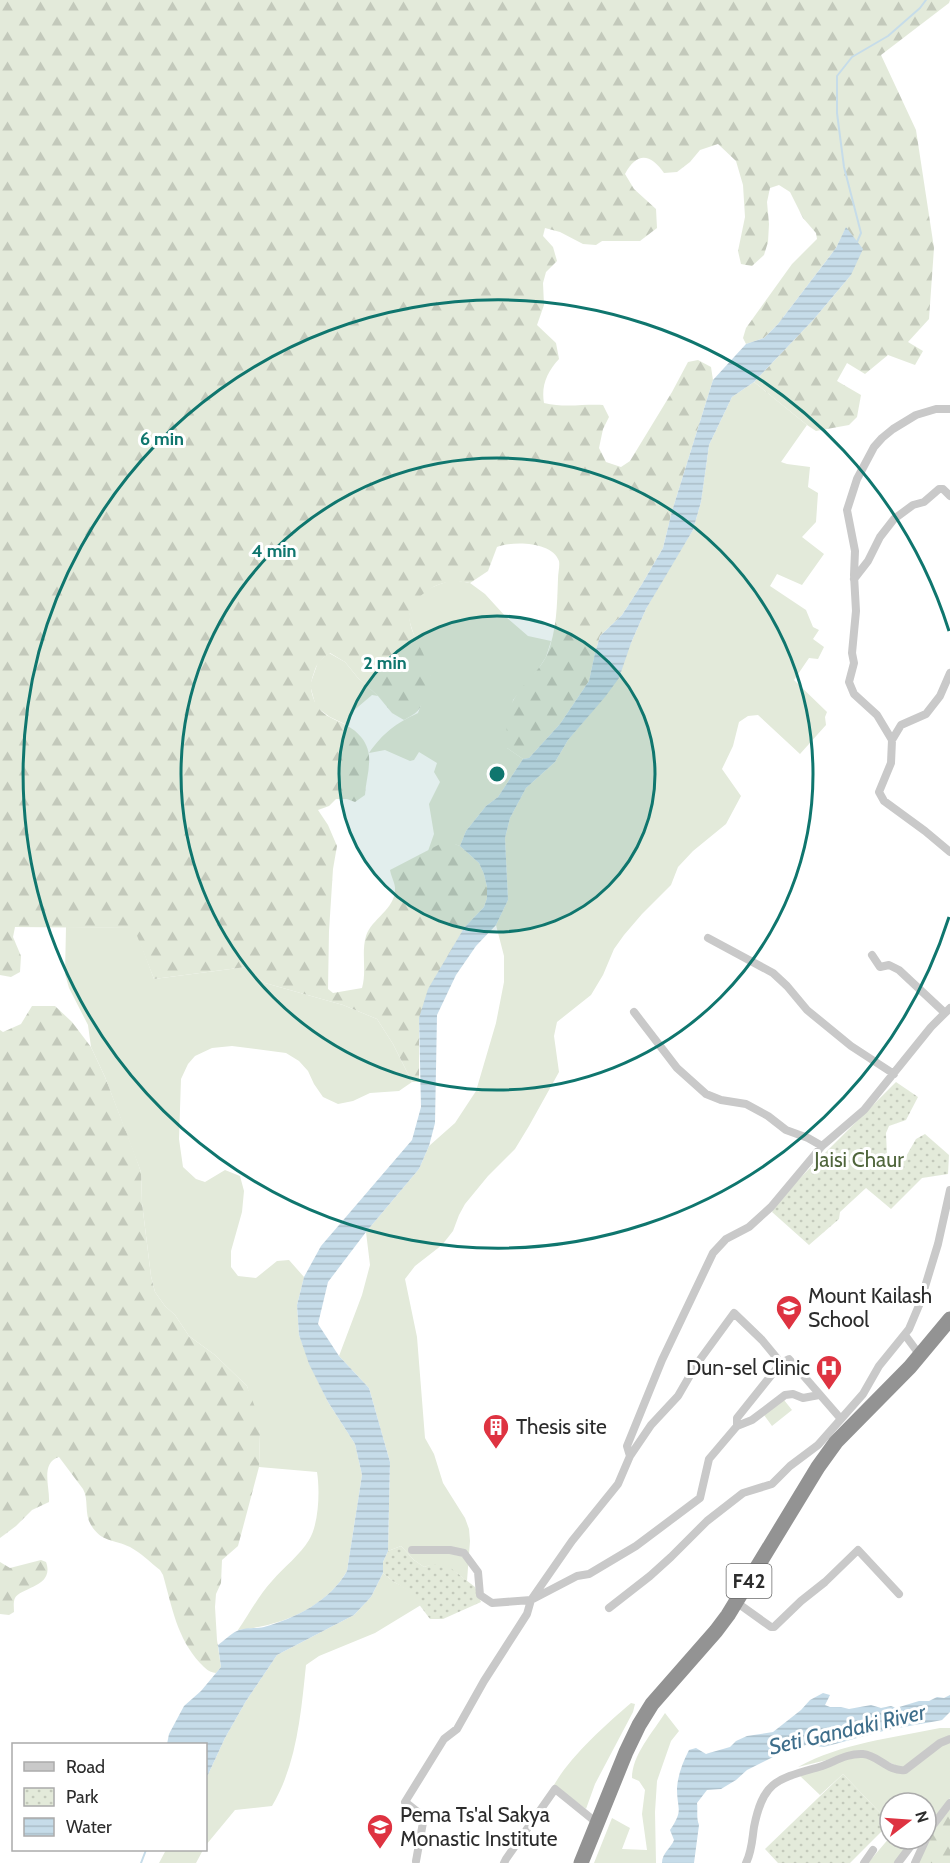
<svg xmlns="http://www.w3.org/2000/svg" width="950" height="1863" font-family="Cabin,sans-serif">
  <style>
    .grass { fill: #e3eada }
    .forest { fill: url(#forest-firs) }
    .park { fill: url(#park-dots) }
    .water { fill: url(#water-rules) }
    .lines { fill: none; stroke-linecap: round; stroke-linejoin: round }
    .stream { stroke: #c6dce9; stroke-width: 2 }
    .street { stroke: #c9c9c9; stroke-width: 8 }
    .highway { stroke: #939393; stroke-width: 15 }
    .ring { fill: none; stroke: #0f766e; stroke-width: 3 }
    .labels { text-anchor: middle; stroke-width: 6; stroke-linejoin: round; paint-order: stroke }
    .shield { fill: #fff; stroke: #6b6b6b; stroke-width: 1.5 }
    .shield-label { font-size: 20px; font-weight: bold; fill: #2c2c2c }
    .park-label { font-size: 21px; fill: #50663c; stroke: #fff }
    .poi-label { font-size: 21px; fill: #2c2c2c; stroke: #fff; text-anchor: start }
    .water-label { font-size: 22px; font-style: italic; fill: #3e6e8b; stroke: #fff }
    .centre { fill: #0f766e; stroke: #fff; stroke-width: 3 }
    .ring-label { font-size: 18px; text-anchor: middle; font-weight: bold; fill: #0f766e; stroke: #fff; stroke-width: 6; stroke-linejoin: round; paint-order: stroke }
  </style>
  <defs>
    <pattern id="forest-firs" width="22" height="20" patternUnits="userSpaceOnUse" patternTransform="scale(1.5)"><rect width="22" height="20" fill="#e3eada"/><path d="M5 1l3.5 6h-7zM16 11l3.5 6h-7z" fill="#c3c9bb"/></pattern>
    <pattern id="park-dots" width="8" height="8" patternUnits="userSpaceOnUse" patternTransform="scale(1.5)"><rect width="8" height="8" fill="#e3eada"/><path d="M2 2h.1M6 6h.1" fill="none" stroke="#c3c9bb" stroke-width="1.8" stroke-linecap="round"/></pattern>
    <pattern id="water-rules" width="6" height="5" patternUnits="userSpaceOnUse" patternTransform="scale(1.5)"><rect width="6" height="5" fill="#c6dce9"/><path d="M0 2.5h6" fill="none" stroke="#aabdc8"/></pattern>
  </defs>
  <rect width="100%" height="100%" fill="#fff"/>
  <path class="grass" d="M754 382 807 425 781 462 787 464 810 467 808 487 818 493 816 522 802 537 824 554 802 585 777 574 770 586 806 610 813 627 819 630 813 639 824 647 818 659 809 658 794 680 827 712 825 717 826 725 800 754 758 715 748 716 739 722 733 746 722 769 741 796 726 824 693 851 678 867 671 885 642 914 624 935 614 949 603 975 591 995 557 1022 554 1036 559 1072 529 1126 515 1149 488 1176 465 1204 459 1215 453 1231 442 1245 415 1266 405 1279 417 1337 425 1438 434 1454 443 1483 465 1518 469 1529 470 1541 467 1581C453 1570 442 1561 424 1567L414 1560 401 1546 388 1551 390 1462 369 1388 339 1356 362 1295 370 1265 366 1232 419 1169 429 1146 455 1123 476 1091 496 1023 504 982V956L496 925 508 900 505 838 510 818 526 788 555 762 568 740 590 714 631 643 646 609 664 577 693 530 701 502 709 445 732 397Z
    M453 580 470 583 485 594 506 617 528 636 551 641 546 657 537 671 513 700 507 748 523 759 498 797 486 806 466 831 460 846C446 841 441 844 428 851L434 834 429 804 440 782 434 772 437 763 419 752 414 760 410 761 385 750 369 753C383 733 396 723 418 713L431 677C427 665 408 625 409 616 411 593 435 585 453 580Z
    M329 653 345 662 358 678 378 696 372 695 352 712 349 726 330 717 316 707 310 685 318 662Z
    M66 927 135 928 154 979 246 967 252 974 265 983 343 1005 377 1019 393 1044 412 1082 399 1091 370 1093 353 1101 338 1104 323 1097 314 1084 308 1071 299 1061 286 1053 232 1046 212 1048 195 1056 188 1064 181 1079 179 1139 183 1167 196 1179 205 1182 225 1170 240 1176 244 1191 242 1212 231 1251V1267L238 1276 256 1278 277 1261 289 1260 304 1277 297 1305 299 1335 310 1364 328 1402 355 1444 362 1475 347 1571C325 1609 280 1626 238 1630 249 1614 259 1595 272 1581 284 1567 300 1555 309 1540 319 1524 320 1490 317 1472L259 1467 260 1433 247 1386 215 1355 189 1336 175 1315 165 1306 155 1292 151 1276 142 1203 141 1172 105 1077 91 1047 88 1025 69 988 65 974Z
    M784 1400 792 1410 772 1426 764 1415Z
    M383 1573 394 1582 409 1590 421 1605 375 1633 319 1656 306 1665C301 1713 297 1764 272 1806L235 1810 206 1845V1779L225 1738 246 1701 277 1655 354 1615 371 1597Z
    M631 1703 635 1704 633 1712 595 1784 586 1809 554 1785C570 1757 605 1725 631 1703Z
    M665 1713 679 1731 671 1741 657 1781 655 1812 656 1863H594L612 1818 630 1828 622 1849 647 1850 642 1814 645 1790 639 1781 632 1778C632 1755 653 1732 665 1713Z
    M940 1728H950V1736L902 1768 864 1751 798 1767C842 1743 892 1738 940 1728Z
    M950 1742V1798L926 1830V1803H890V1823L843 1774 820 1795 799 1775C816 1769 853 1752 869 1758 884 1764 886 1772 904 1773L938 1747Z
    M890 1837V1839H913L894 1863H868Z
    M166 1850H203L196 1863H159Z"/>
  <path class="forest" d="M0 0H950L949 3 881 55 916 130 934 248 929 319 908 342 923 351 915 365 888 355 865 374 847 363 837 381 861 395 857 417 849 425 816 431 807 425 754 382 814 319 851 275 846 228 836 248 778 324 764 338 746 344 743 338 746 328 792 264 817 239 816 233 803 218 790 192 779 185 770 188 767 202 769 224 768 242 764 255 752 266 741 264 738 251 745 217 743 185 736 161 718 144 700 150 690 162 677 172 664 173C651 154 637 151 625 174L634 189 656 209 657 228 640 241H602L596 245 583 244 560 232 545 228 543 236 553 247 557 261 546 272 543 283 544 305 537 325 556 343 559 359C547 372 541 386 544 403 564 408 583 404 603 405L609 417 603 429 599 448 606 462 621 467 630 461 672 392 688 362 698 360 711 367 713 380 672 511 663 548 642 584 622 615 600 636 595 653 589 681 560 724 529 758 523 759 507 748C506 732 506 714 514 699 523 683 539 672 547 655 557 630 557 605 558 579 558 573 560 566 559 561 552 541 512 541 497 547L488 571 470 583C454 580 441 581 427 591 388 617 426 644 431 676 432 683 428 692 425 698 418 712 417 713 404 720L392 713 378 696 358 678 345 662 330 653C316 663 317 664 312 679 310 686 311 690 313 697 320 722 346 718 361 737 376 755 366 775 365 795L355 802 347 799H336L329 806 318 810 328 825 337 846 333 869 329 931 328 989 333 993 362 988C367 971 361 953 366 936 372 918 396 909 395 888 395 883 391 876 390 870L440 844 450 842 460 846 479 863 484 874 487 887V898L484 907 464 928 419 1018V1082H412L393 1044 377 1019 343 1005 265 983 252 974 246 967 154 979 134 928 15 927 13 937 21 956 20 972 11 977 0 975Z
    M32 1006H55L72 1022 91 1047 105 1077 134 1152 141 1172 142 1203 151 1276 155 1292 165 1306 175 1315 189 1336 215 1355 247 1386 256 1410 260 1433 259 1467 238 1546 222 1560 221 1583 216 1594 215 1607 217 1640 221 1667 216 1673C208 1672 205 1668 200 1663 177 1638 172 1607 163 1575L160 1570C150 1562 141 1553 130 1547 114 1539 102 1543 91 1525 84 1514 89 1499 83 1489L59 1457C40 1463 50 1487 49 1502L32 1510 16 1526 0 1538V1030L3 1032 21 1024Z
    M41 1560 46 1562C55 1587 21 1587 15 1598 13 1602 14 1608 14 1612L9 1615 0 1614V1562L10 1568Z
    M950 1809V1863H918C927 1843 935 1825 950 1809Z"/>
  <path class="park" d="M896 1082 918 1097 906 1120 889 1126 886 1133 887 1156 896 1164 904 1160 916 1139 925 1134 949 1155 948 1174 922 1178 891 1209 866 1188 840 1212 839 1219 809 1245 772 1212 787 1191Z
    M401 1546 414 1560 424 1567 433 1564 448 1566 475 1587 481 1602 443 1619H430L409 1591 394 1582 383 1573V1562L388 1551Z
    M843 1774 890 1823 850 1863H778L765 1849Z"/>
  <path class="water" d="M846 227 863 249 851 275 814 319 754 382 732 397 709 445 701 502 693 530 646 609 631 643 619 678 605 697 568 740 555 762 526 788 510 818 505 838 508 900 496 925 476 946 456 975 437 1015 435 1123 429 1146 419 1169 366 1232 328 1282 318 1324 339 1356 369 1388 390 1462 388 1551 383 1562V1573L371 1597 354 1615 277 1655 246 1701 225 1738 206 1779V1744H167L169 1734 184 1706 201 1691 221 1667 218 1645C224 1641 230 1634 237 1631 244 1627 256 1629 264 1627 296 1618 330 1601 347 1571L362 1475 355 1444 328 1402 309 1364 299 1335 297 1305 304 1277 321 1246 412 1140 421 1107 419 1018 428 989 464 928 484 907 487 898V887L484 874 479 863 460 846 466 831 486 806 498 797 523 759 529 758 560 724 589 681 595 653 600 636 622 615 642 584 663 548 672 511 713 380 746 344 764 338 778 324 836 248Z
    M823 1693 830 1695 825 1705 830 1707H841L849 1709 871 1705 881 1708 891 1706 896 1708 919 1701H929L937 1697 944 1698 950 1695V1712L942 1720 937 1721 887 1730 824 1747 806 1745 787 1750 747 1770 736 1780 721 1789 707 1790 697 1803C698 1810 696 1818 699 1825L694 1863H662C662 1853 671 1848 674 1840L670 1830C684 1809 677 1810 677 1788 678 1774 683 1762 689 1750L696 1748 706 1754 709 1753 730 1747 736 1741 747 1736 773 1732 801 1710 810 1700Z"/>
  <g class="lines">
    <path class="stream" d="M857 242 861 233 844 167 837 113V76L852 57 888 36 920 8 926 0
      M141 1863 146 1850"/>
    <path class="street" d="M950 409H936L916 415 893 429 882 438 874 447 857 479 847 510 855 551 854 575 856 611 852 653 854 663 849 682 854 694 877 715 892 740 891 763 879 792 884 801 925 831 950 852
      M854 579 868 561 880 537 894 519 913 505 924 502 939 489H943L950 496
      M892 740 901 725 926 714 940 696 950 673
      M708 938 773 973 787 986 807 1010 851 1046 894 1074
      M872 955 880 967 889 965 899 970 945 1013
      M634 1012 677 1068 706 1094 721 1100 746 1104 768 1116 786 1130 808 1138 822 1146
      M905 1335 919 1354
      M737 1426 752 1420 785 1395 793 1394 803 1398 819 1395
      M630 1456 651 1425 678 1396 696 1365 734 1313 762 1340 781 1363
      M412 1550H450L464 1553 478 1572 480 1595 492 1603 531 1600 577 1576 589 1574 636 1546 700 1498 709 1459 737 1426V1418L781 1363 789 1359 841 1419 863 1394 879 1366 909 1329 920 1303 938 1244 950 1190
      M736 1602 771 1627H774L801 1601 825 1582 858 1550 899 1594
      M609 1608 650 1576 671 1557 707 1521 743 1493 772 1484 790 1466 818 1445 841 1419
      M927 1833 950 1803
      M416 1861 424 1817 405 1802 444 1739 457 1729 484 1681 527 1614 531 1600 572 1541 618 1484 630 1456 627 1446 662 1360 713 1253 726 1239 749 1227 771 1207 822 1146 864 1110 931 1027 950 1008
      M504 1863 506 1859 555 1789 597 1823
      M746 1863C752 1851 752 1840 754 1827 763 1781 777 1779 819 1767 833 1763 846 1753 863 1754 878 1755 888 1772 905 1770L940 1743 950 1739
      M864 1863 873 1850
      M898 1863 916 1839
      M915 1863 927 1837 926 1833"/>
    <path class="highway" d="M581 1863 626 1752 639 1725 652 1704 716 1631 728 1615 818 1467 836 1442 910 1367 950 1319"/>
  </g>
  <circle cx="497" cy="774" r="158" fill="#0f766e" fill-opacity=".12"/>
  <g class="ring">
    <circle cx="497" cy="774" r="158"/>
    <circle cx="497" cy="774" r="316"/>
    <path d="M949 917A474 474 0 1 1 949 631"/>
  </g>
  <defs>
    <g id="school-pin" transform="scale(1.35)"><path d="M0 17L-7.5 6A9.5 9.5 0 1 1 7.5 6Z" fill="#de3341" stroke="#fff"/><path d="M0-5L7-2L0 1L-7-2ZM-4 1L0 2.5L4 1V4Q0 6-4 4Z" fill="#fff"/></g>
    <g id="hospital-pin" transform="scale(1.35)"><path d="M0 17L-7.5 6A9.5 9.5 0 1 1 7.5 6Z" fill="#de3341" stroke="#fff"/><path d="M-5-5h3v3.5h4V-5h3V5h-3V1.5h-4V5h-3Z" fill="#fff"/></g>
    <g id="building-pin" transform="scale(1.35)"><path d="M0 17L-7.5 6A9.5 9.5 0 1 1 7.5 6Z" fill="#de3341" stroke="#fff"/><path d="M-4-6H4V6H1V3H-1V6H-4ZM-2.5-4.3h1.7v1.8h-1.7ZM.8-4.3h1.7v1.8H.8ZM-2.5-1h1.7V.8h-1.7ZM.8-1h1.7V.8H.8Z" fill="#fff"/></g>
  </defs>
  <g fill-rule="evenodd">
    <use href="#school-pin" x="789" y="1308"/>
    <use href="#hospital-pin" x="829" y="1368"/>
    <use href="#building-pin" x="496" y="1427"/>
    <use href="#school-pin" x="380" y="1827"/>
  </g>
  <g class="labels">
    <rect class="shield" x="726.5" y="1564" width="45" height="34" rx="4.5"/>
    <g class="shield-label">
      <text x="749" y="1588">F42</text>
    </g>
    <g class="park-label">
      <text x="859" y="1167">Jaisi Chaur</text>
    </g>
    <g class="poi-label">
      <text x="808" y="1303">Mount Kailash<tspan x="808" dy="24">School</tspan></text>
      <text x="810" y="1375" text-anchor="end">Dun-sel Clinic</text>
      <text x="516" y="1434">Thesis site</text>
      <text x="400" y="1822">Pema Ts'al Sakya<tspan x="400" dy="24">Monastic Institute</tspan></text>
    </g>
    <g class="water-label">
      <text transform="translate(847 1729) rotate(-13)" y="8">Seti Gandaki River</text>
    </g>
  </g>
  <circle cx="497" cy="774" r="9" class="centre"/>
  <g class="ring-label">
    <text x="162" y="445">6 min</text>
    <text x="274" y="557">4 min</text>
    <text x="385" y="669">2 min</text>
  </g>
  <rect x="12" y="1743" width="195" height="108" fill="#ffffff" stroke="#ababab" stroke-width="1.5"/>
  <rect x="24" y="1762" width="30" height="9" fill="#c9c9c9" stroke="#ababab" stroke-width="1.5"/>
  <text x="66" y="1773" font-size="18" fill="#2c2c2c">Road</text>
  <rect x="24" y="1788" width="30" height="18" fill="url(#park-dots)" stroke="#ababab" stroke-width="1.5"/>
  <text x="66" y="1803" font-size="18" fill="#2c2c2c">Park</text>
  <rect x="24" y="1818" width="30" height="18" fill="url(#water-rules)" stroke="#ababab" stroke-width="1.5"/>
  <text x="66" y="1833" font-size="18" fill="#2c2c2c">Water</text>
  <g transform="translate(908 1821) rotate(73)"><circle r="28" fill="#ffffff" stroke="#ababab" stroke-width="1.5"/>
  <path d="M0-4.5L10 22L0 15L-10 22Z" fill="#de3341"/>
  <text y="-9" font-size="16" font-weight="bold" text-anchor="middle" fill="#2c2c2c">N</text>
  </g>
</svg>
